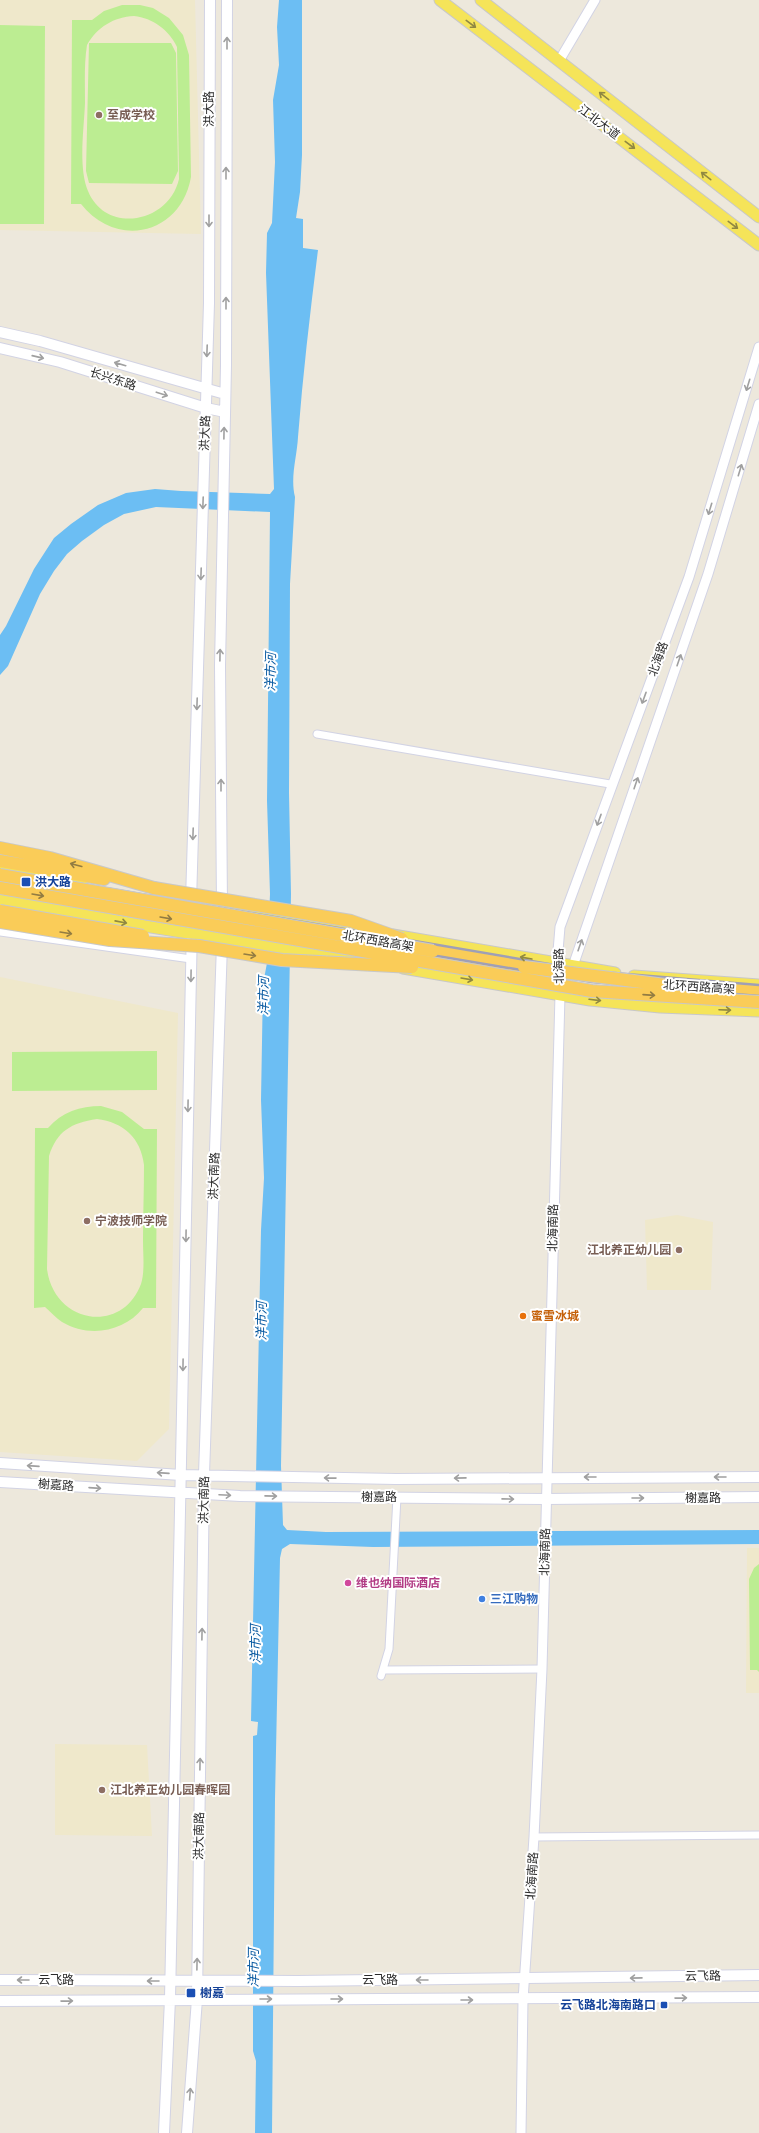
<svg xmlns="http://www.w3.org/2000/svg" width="759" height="2133" font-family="'Alegreya Sans','Noto Sans SC',sans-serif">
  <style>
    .education { fill: #efe8cb }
    .pitch { fill: #bced92; fill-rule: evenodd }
    .water { fill: #6cbef3 }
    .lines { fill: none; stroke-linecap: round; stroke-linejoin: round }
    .minor-casing { stroke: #d2d3e4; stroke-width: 9 }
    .tertiary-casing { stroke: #d2d3e4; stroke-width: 11 }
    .secondary-casing { stroke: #d2d3e4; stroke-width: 12 }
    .primary-casing { stroke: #c8c8c8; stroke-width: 13 }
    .trunk-casing { stroke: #c8c8c8; stroke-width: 14 }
    .minor { stroke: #fff; stroke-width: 7 }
    .tertiary { stroke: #fff; stroke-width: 9 }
    .secondary { stroke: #fff; stroke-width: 10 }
    .primary { stroke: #f5e459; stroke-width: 11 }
    .trunk { stroke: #facc58; stroke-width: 12 }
    .rail { stroke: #9f9fb6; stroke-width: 2.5 }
    .trunk-bridge-casing { stroke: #c8c8c8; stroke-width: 14; stroke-linecap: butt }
    .trunk-bridge { stroke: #facc58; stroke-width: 12 }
    .oneway { stroke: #908842 }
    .oneway2 { stroke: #a0a0a0 }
    .oneway3 { stroke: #927c42 }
    .education-dot { fill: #8d6e63; stroke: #fff; stroke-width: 1.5 }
    .transit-dot { fill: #1a4fb4; stroke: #fff; stroke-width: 1.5 }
    .food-dot { fill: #e8710a; stroke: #fff; stroke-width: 1.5 }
    .hotel-dot { fill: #d1479c; stroke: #fff; stroke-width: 1.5 }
    .shop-dot { fill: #3f7fe0; stroke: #fff; stroke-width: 1.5 }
    .labels { text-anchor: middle; stroke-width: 4; stroke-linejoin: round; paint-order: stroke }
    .street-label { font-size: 12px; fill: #2b2b2b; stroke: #fff }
    .education-label { font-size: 12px; font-weight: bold; fill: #785e54; stroke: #fff; text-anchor: start }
    .transit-label { font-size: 12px; font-weight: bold; fill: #164399; stroke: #fff; text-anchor: start }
    .food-label { font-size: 12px; font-weight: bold; fill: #c56008; stroke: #fff; text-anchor: start }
    .hotel-label { font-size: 12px; font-weight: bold; fill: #b23c85; stroke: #fff; text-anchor: start }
    .shop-label { font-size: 12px; font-weight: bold; fill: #366cbe; stroke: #fff; text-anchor: start }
    .water-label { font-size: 13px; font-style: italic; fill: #095aa1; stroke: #fff }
  </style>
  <rect width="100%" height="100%" fill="#ede8dc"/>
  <path class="education" d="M0 0H195L201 234 0 230Z
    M0 977 178 1013 169 1429 137 1461 0 1452Z
    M677 1215 713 1222 711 1290H647L645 1220Z
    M747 1548H759V1693H746Z
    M55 1744 147 1745 152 1836 55 1835Z"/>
  <path class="pitch" d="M122 5H140L153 8 169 18 183 35 189 55 191 177C181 235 116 249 81 204H71L72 20H92L104 11ZM134 16C153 18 169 30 177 47L179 179C169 223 106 235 88 191 78 167 84 129 85 103 85 84 84 64 87 45 97 27 114 17 134 16Z
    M0 25 45 26 44 224H0Z
    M89 43H171L176 53 178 171 172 184 89 183 86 171Z
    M157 1051V1090L12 1091V1052Z
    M101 1106 122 1112 144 1129H157L156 1308H143C124 1332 89 1338 62 1322 56 1318 51 1312 45 1307L34 1308 35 1128H48C62 1112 80 1106 101 1106ZM97 1119C123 1122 141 1138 144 1165 144 1190 143 1216 143 1241 143 1255 145 1271 141 1284 122 1335 54 1324 47 1269L49 1156C57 1131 71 1123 97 1119Z
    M759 1564V1672L757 1670H750L749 1579 754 1568Z"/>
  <path class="water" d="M279 0H302V155L300 192 296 218 303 219V248L318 250C310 313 303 374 298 437 297 457 290 477 295 497L290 584 289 793 291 894 281 1466 283 1525 287 1530 326 1532 759 1530V1544L373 1547 290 1544 282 1549 280 1558 275 1799 272 2133H255L256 2061 253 2051V1736L257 1735 258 1722 251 1721 261 1230 264 1178 261 1100 263 984 267 963 270 894 267 801 270 512 156 507 124 514 104 525 82 541 67 554 54 571 40 594 8 666 0 675V635L6 626 34 569 54 538 71 524 98 505 126 493 155 489 181 491 270 494 274 489 266 273 267 233 272 223 275 162 273 100 279 65 277 27Z"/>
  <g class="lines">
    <g class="minor-casing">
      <path id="minor" d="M317 734 610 784
        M0 932 191 959
        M383 1670 542 1669
        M381 1676 389 1649 397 1497
        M534 1837 759 1835"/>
    </g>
    <g class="tertiary-casing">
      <path id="tertiary" d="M559 61 595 0
        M562 992 573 966 708 574 759 404
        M521 2133 523 2000 534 1837 542 1669 560 995 557 963 560 927 689 577 759 347"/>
    </g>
    <g class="secondary-casing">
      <path id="secondary" d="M0 332 40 341 225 394
        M0 348 60 362 206 408 225 412
        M191 901 209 303 210 0
        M222 906 220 666 226 365 227 0
        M0 1463 181 1475 396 1479 759 1477
        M0 1482 240 1496 546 1499 759 1497
        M0 1980 298 1981 759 1975
        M0 2001 759 1997
        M164 2133 170 1999 192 925
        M187 2133 197 1999 204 1475 222 944"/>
    </g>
    <g class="primary-casing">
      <path id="primary" d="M440 0 759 245
        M481 0 759 217
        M0 868 81 883
        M0 899 145 926 356 960
        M180 901 369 931
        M393 935 615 973
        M403 968 590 1000 660 1007 759 1011
        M634 976 759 985"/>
    </g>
    <g class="trunk-casing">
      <path id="trunk" d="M0 848 50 858 154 888
        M0 861 104 879
        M433 951 524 967
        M673 986 759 992"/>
    </g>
    <use href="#minor" class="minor"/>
    <use href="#tertiary" class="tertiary"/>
    <use href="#secondary" class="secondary"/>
    <use href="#primary" class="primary"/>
    <use href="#trunk" class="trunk"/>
    <path class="rail" d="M0 870 590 971 759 985
      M0 882 592 982 759 996"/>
    <g class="trunk-bridge-casing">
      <path id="trunk-bridge" d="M0 875 433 951
        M0 888 592 991 759 1002
        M154 888 351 921 402 939
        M0 911 143 936
        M0 922 110 940 199 946 282 960 412 967
        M524 967 673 986"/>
    </g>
    <use href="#trunk-bridge" class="trunk-bridge"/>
  </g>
  <defs><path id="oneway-shaft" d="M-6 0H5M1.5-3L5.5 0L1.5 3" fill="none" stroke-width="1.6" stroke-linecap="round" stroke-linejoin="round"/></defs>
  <g class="oneway">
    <use href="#oneway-shaft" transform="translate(471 24) rotate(37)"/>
    <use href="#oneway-shaft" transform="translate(604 96) rotate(-142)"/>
    <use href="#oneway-shaft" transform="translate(630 145) rotate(37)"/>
    <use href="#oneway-shaft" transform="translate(706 176) rotate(-142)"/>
    <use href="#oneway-shaft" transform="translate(733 225) rotate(37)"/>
    <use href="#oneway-shaft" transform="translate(121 922) rotate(11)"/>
    <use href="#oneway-shaft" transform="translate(526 958) rotate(-170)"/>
    <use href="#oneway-shaft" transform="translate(467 979) rotate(10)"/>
    <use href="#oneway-shaft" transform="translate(595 1000) rotate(7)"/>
    <use href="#oneway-shaft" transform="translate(725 1010) rotate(2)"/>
  </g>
  <g class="oneway2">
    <use href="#oneway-shaft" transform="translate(227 43) rotate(-90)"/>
    <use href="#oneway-shaft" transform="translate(226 173) rotate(-90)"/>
    <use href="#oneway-shaft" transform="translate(209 221) rotate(90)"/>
    <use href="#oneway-shaft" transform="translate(226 303) rotate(-90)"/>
    <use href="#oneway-shaft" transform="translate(207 351) rotate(92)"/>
    <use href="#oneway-shaft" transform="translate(38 357) rotate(13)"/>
    <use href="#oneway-shaft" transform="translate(120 364) rotate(-164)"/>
    <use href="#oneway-shaft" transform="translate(748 385) rotate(107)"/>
    <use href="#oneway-shaft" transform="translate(162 394) rotate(18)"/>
    <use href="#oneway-shaft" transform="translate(224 433) rotate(-89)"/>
    <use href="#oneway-shaft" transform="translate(740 470) rotate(-73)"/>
    <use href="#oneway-shaft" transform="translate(203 503) rotate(92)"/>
    <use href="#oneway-shaft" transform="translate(710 509) rotate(107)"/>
    <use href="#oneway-shaft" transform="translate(201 574) rotate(92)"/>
    <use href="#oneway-shaft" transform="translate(220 655) rotate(-89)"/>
    <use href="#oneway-shaft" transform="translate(679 660) rotate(-71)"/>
    <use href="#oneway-shaft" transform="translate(644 698) rotate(110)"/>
    <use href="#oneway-shaft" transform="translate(197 704) rotate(92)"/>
    <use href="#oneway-shaft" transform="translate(636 783) rotate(-71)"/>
    <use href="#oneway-shaft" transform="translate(221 785) rotate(-90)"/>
    <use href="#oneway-shaft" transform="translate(599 820) rotate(110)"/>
    <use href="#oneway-shaft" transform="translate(193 834) rotate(92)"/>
    <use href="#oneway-shaft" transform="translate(580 945) rotate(-71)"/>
    <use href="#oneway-shaft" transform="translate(191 976) rotate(91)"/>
    <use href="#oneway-shaft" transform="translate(188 1106) rotate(91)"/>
    <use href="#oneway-shaft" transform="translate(186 1236) rotate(91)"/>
    <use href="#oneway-shaft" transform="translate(183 1365) rotate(91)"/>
    <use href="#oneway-shaft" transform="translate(33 1466) rotate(-176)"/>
    <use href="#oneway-shaft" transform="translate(163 1473) rotate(-176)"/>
    <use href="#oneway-shaft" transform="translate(590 1477) rotate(180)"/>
    <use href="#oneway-shaft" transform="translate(720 1477) rotate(180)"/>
    <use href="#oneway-shaft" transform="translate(330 1478) rotate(-179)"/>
    <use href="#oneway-shaft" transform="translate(460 1478) rotate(179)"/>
    <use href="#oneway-shaft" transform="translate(95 1488) rotate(4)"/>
    <use href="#oneway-shaft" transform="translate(225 1495) rotate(3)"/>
    <use href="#oneway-shaft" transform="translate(271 1496) rotate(1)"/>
    <use href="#oneway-shaft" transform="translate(638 1498)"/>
    <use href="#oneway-shaft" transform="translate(508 1499) rotate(1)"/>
    <use href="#oneway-shaft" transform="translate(202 1634) rotate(-89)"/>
    <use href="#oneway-shaft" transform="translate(200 1764) rotate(-89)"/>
    <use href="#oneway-shaft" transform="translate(197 1964) rotate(-89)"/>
    <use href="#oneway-shaft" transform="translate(636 1978) rotate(179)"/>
    <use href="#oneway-shaft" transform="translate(23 1980) rotate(-180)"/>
    <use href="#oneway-shaft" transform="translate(422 1980) rotate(180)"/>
    <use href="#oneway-shaft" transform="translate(153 1981) rotate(-180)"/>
    <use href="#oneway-shaft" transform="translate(681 1998) rotate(-1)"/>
    <use href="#oneway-shaft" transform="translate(266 1999)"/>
    <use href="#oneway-shaft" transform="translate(337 1999)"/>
    <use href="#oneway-shaft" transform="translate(467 2000)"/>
    <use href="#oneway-shaft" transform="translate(67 2001) rotate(-1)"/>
    <use href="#oneway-shaft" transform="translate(190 2094) rotate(-86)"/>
  </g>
  <g class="oneway3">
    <use href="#oneway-shaft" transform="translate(76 865) rotate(-165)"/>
    <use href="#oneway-shaft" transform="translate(38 895) rotate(10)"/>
    <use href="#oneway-shaft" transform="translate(166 918) rotate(10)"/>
    <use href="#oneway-shaft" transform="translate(66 933) rotate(9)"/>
    <use href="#oneway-shaft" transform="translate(250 955) rotate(9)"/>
    <use href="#oneway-shaft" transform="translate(649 995) rotate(4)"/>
  </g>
  <g class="education-dot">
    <circle cx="99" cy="115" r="4"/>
    <circle cx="87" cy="1221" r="4"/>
    <circle cx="679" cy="1250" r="4"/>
    <circle cx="102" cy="1790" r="4"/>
  </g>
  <g class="transit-dot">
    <rect x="21" y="877" width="10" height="10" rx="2"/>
    <rect x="186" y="1988" width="10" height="10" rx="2"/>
    <rect x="660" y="2001" width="8" height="8" rx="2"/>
  </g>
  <circle class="food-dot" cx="523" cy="1316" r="4"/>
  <circle class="hotel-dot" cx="348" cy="1583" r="4"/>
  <circle class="shop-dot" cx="482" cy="1599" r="4"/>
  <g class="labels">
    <g class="street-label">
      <text transform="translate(209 109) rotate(-90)" y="4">洪大路</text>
      <text transform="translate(599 122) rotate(37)" y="4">江北大道</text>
      <text transform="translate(113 379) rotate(18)" y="4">长兴东路</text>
      <text transform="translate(205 433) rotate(-88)" y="4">洪大路</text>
      <text transform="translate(658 659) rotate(-70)" y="4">北海路</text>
      <text transform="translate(378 941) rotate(10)" y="4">北环西路高架</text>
      <text transform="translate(559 966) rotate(-91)" y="4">北海路</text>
      <text transform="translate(699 987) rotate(4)" y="4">北环西路高架</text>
      <text transform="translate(214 1176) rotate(-88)" y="4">洪大南路</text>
      <text transform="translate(553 1228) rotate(-89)" y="4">北海南路</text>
      <text transform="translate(56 1485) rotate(4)" y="4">榭嘉路</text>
      <text x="379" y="1501">榭嘉路</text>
      <text x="703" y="1502">榭嘉路</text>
      <text transform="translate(204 1500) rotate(-89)" y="4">洪大南路</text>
      <text transform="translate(545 1552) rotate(-89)" y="4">北海南路</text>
      <text transform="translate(199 1836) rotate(-89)" y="4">洪大南路</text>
      <text transform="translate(532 1876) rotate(-86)" y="4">北海南路</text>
      <text transform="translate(703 1976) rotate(-1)" y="4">云飞路</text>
      <text x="56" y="1984">云飞路</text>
      <text x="380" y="1984">云飞路</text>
    </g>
    <g class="education-label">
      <text x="107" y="119">至成学校</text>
      <text x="95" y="1225">宁波技师学院</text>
      <text x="671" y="1254" text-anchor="end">江北养正幼儿园</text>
      <text x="110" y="1794">江北养正幼儿园春晖园</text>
    </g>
    <g class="transit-label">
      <text x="35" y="886">洪大路</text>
      <text x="200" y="1997">榭嘉</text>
      <text x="656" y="2009" text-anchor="end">云飞路北海南路口</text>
    </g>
    <g class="food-label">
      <text x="531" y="1320">蜜雪冰城</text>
    </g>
    <g class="hotel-label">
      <text x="356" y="1587">维也纳国际酒店</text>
    </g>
    <g class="shop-label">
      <text x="490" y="1603">三江购物</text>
    </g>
    <g class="water-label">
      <text transform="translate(270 672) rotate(-89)" y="5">洋市河</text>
      <text transform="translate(263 996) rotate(-89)" y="5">洋市河</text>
      <text transform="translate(261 1321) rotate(-90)" y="5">洋市河</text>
      <text transform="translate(255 1644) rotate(-90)" y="5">洋市河</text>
      <text transform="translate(253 1968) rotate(-90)" y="5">洋市河</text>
    </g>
  </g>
</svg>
